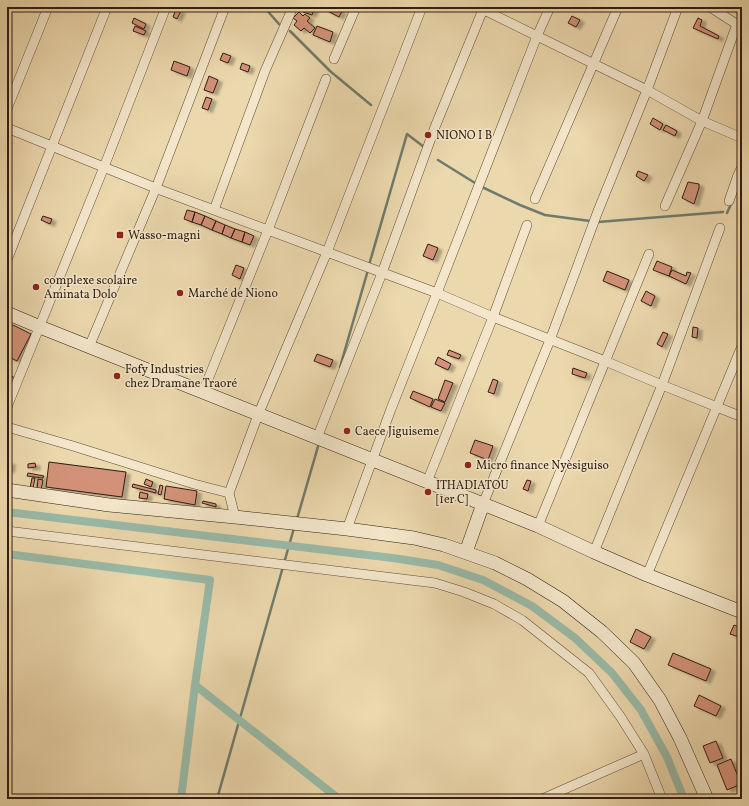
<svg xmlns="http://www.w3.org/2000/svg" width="749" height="806" font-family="Vollkorn,serif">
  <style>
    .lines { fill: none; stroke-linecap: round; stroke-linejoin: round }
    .stream { stroke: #6f7b6c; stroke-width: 2.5 }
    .canal { stroke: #99baa8; stroke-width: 8 }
    .building { fill: #d29178; stroke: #301d11; filter: url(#shadow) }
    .street-casing { stroke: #5f4c38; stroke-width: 10 }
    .secondary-casing { stroke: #301d11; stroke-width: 14 }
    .street { stroke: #f3e6ca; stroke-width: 9 }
    .secondary { stroke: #f3e6ca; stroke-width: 13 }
    .poi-dot { fill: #8f2418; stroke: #f3e6ca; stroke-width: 1.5 }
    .labels { text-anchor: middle; stroke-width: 3; stroke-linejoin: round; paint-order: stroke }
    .poi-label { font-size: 12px; fill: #301d11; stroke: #f3e6ca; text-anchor: start }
  </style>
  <defs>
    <filter id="shadow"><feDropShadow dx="4.5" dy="2.5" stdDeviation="1" flood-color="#0004"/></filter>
  </defs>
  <rect width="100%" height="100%" fill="#ecd8ad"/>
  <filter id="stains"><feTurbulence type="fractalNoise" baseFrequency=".005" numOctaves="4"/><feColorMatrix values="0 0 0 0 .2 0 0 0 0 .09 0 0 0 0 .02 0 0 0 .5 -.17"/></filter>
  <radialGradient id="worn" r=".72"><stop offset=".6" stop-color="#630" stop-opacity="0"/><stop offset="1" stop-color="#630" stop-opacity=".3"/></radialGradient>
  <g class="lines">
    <path class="stream" d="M264 7 279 24
      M290 31 330 71 371 105
      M438 160 475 183
      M482 187 520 205 545 215 590 221
      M737 188 742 183
      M727 213 731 204
      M598 222 723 212
      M369 265 407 134 424 147
      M340 367 368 270
      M297 519 319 443
      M217 799 294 528"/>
    <path class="canal" d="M734 7 742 13
      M7 512 393 558 438 565 483 580 532 606 575 638 612 673 641 710 667 757 684 799
      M7 554 210 580 195 685 339 799
      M181 799 195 685"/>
  </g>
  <path class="building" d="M305 7H313V8L314 9 312 15 303 12Z
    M320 7H335L342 11 339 17Z
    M176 9 181 11 177 19 173 17Z
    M299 12 303 16 305 14 310 18 307 21 315 28 310 33 304 28 301 31 294 25 297 21 293 18Z
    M572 16 580 20 576 27 568 23Z
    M134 18 146 24 144 29 132 23Z
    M698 18 702 20 700 26 719 36 718 39 693 28Z
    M135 26 146 31 144 35 133 31Z
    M317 26 333 32 330 42 313 35Z
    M223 53 231 56 228 63 220 60Z
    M174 61 190 67 187 76 171 70Z
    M242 63 250 66 248 72 240 69Z
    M209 76 218 80 213 93 204 90Z
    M206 97 212 99 208 110 202 108Z
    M653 118 663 124 660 130 650 124Z
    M666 125 677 131 675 136 663 130Z
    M638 171 648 175 644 181 636 176Z
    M688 182 699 184V188L694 204 682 198Z
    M187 210 195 212 192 222 184 219Z
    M195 212 205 216 201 225 192 222Z
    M43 216 52 219 50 224 41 220Z
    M205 216 216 221 212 230 201 225Z
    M216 221 225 225 222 234 212 230Z
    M225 225 235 229 231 238 222 234Z
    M235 229 245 232 242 242 231 238Z
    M245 232 254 236 250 245 242 242Z
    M428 244 438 248 433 260 423 256Z
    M657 261 672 267 669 276 653 270Z
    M236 265 244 268 240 279 232 275Z
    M672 270 686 276 687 272 691 273 686 284 669 276Z
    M607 271 629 280 625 290 603 281Z
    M646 291 655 296 651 306 641 301Z
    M9 323 31 334 17 361 7 356V326Z
    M693 327 698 328 697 338 692 337Z
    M663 332 668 334 662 347 657 344Z
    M449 350 461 355 459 359 447 355Z
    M317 354 333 360 330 367 314 361Z
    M438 357 451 364 448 370 435 364Z
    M573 368 587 373 585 378 572 374Z
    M7 374 15 378 7 396Z
    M493 379 498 381 494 394 488 392Z
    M445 380 453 383 445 402 438 399Z
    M413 391 433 399 430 407 410 398Z
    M435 399 445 403 441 411 431 407Z
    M475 440 493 446 488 460 470 453Z
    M7 462H11L10 470H7Z
    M49 462 126 472 122 497 46 487Z
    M35 463 36 467 28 468V464Z
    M28 473 44 476 43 478 27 476Z
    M32 478H35L33 488H30Z
    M38 479 43 480 41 490 37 489Z
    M146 479 153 482 151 487 144 484Z
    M527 480 531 481 528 491 523 489Z
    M133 484 156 490V493L132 487Z
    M160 485 163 486 161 495 158 494Z
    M166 486 197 491 195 505 164 499Z
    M140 492 148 494 147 499 139 498Z
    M203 501 216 504V507L202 503Z
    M734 625 742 628V642L738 640 739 637 730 634Z
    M636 629 651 637 644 649 630 642Z
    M673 653 711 669 706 681 668 665Z
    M699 695 721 706 716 716 694 706Z
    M716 741 723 758 710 763 703 746Z
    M731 759 741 784 727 790 717 765Z"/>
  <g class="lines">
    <g class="street-casing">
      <path id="street" d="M478 7 647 90 702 121 742 138
        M710 7 741 27
        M334 59 356 7
        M7 109 48 7
        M7 128 163 191 437 293 493 317 605 361 662 385 742 417
        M535 199 618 7
        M729 201 738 175 742 167
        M665 206 702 121 737 24
        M214 210 265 71 293 7
        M7 260 107 7
        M89 347 156 188 225 7
        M203 392 268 230 326 79
        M7 407 104 167 166 7
        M7 427 73 446 194 484 229 493
        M317 438 382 273 435 127 484 7
        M427 482 493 317 527 225
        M483 504 550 340 598 211 647 90 678 7
        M235 517 229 493 258 415 327 252 422 7
        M538 526 649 254
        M347 529 391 409 437 293 537 36 550 7
        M7 531 435 583 464 592 494 604 522 620 589 673 620 716 644 754 662 799
        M594 552 662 385 720 228
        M647 575 742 346
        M542 799 644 754"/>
    </g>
    <g class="secondary-casing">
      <path id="secondary" d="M7 313 40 327 538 526 594 552 647 575 742 612
        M7 490 109 505 235 517 347 529 414 538 444 545 495 563 527 579 563 601 602 632 634 663 660 700 680 738 707 799
        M466 552 483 504"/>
    </g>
    <use href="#street" class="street"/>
    <use href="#secondary" class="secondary"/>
  </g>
  <g class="poi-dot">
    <circle cx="428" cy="135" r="4"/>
    <rect x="116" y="231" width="8" height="8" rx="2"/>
    <circle cx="36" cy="287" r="4"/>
    <circle cx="180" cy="293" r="4"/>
    <circle cx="117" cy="376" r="4"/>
    <circle cx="347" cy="431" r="4"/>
    <circle cx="468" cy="465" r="4"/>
    <circle cx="428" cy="492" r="4"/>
  </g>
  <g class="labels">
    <g class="poi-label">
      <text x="436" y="139">NIONO I B</text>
      <text x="128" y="239">Wasso-magni</text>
      <text x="44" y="284">complexe scolaire<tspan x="44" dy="14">Aminata Dolo</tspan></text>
      <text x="188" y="297">Marché de Niono</text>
      <text x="125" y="373">Fofy Industries<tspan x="125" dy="14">chez Dramane Traoré</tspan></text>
      <text x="355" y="435">Caece Jiguiseme</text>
      <text x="476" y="469">Micro finance Nyèsiguiso</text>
      <text x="436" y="489">ITHADIATOU<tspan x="436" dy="14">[1er C]</tspan></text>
    </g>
  </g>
  <rect width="749" height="806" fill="none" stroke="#ecd8ad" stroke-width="24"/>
  <rect x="8" y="8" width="733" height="790" fill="none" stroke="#301d11" stroke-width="2"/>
  <rect x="12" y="12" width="725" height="782" fill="none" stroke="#301d11"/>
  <rect width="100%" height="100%" filter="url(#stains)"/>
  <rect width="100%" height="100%" fill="url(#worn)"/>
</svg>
